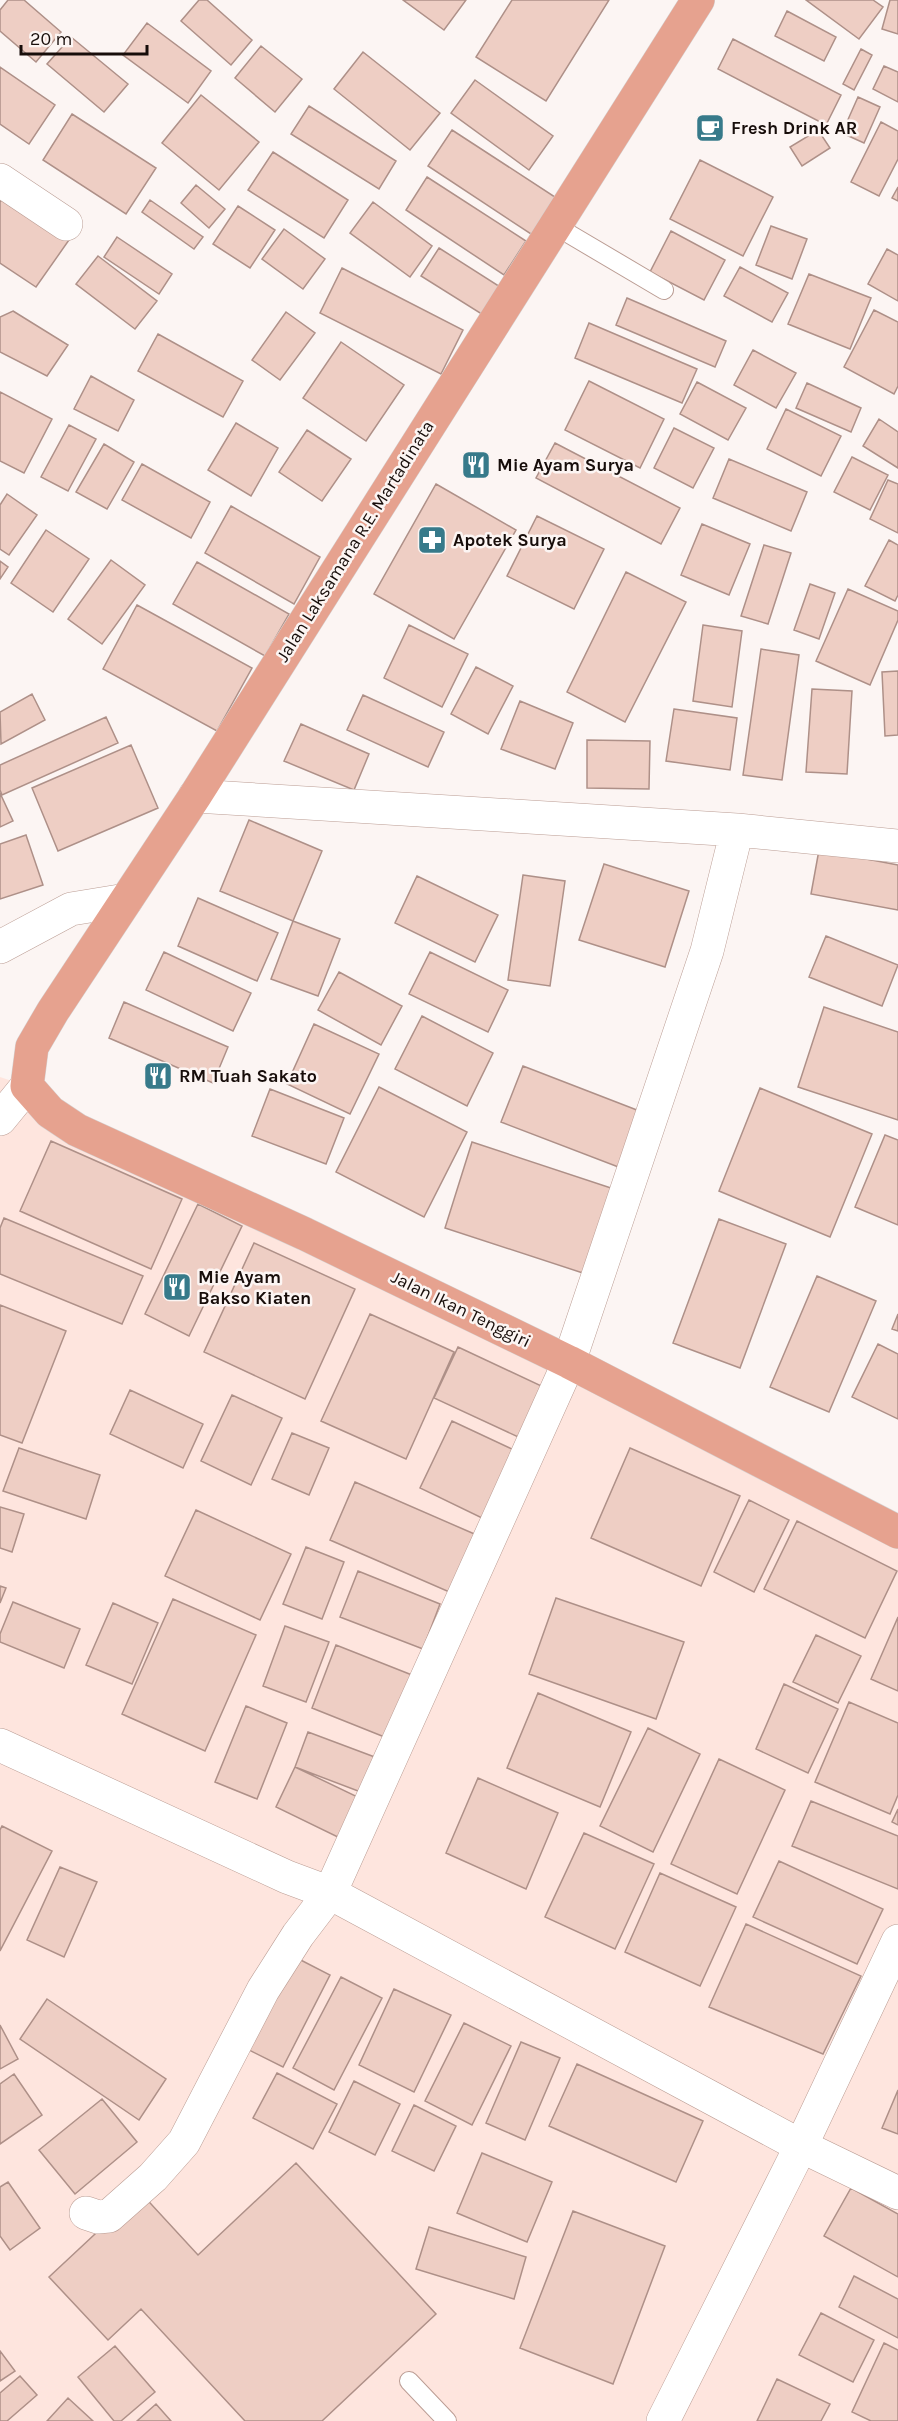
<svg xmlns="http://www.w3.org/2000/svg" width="898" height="2421" font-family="Karla,sans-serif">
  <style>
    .built { fill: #fee5de }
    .building { fill: #eecec4; stroke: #ae9088; stroke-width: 1.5 }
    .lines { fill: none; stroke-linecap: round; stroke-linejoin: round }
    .service-casing { stroke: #bb9d94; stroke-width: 20 }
    .minor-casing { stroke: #bb9d94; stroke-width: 34 }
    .tertiary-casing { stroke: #bb9d94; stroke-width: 34 }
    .primary-casing { stroke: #d5d3d3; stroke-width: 34 }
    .service { stroke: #fff; stroke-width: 18 }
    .minor { stroke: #fff; stroke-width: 33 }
    .tertiary { stroke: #fff; stroke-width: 33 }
    .primary { stroke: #e6a28f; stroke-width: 33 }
    .labels { text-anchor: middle; stroke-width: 5; stroke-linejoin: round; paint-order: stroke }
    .poi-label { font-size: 18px; font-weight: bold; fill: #170d0a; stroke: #fcf5f3; text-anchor: start }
    .street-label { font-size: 18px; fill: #170d0a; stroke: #fcf5f3 }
  </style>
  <rect width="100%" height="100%" fill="#fcf5f3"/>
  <path class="built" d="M0 1077 27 1086 898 1521V2421H0Z"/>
  <path class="building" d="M8 0H24L61 32 36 62 0 31V10Z
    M199 0H207L252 40 231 65 181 21Z
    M403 0H466L444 30Z
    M512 0H609L546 101 476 57Z
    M806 0H873L883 7 859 39Z
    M890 0H898V34L882 29Z
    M787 11 836 37 824 61 775 36Z
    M147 23 211 71 188 103 123 55Z
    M71 37 128 84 104 112 47 64Z
    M733 39 841 95 826 125 718 69Z
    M261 46 302 79 275 112 235 78Z
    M861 49 872 55 854 90 843 84Z
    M363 52 440 113 410 150 334 89Z
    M884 66 898 72V102L873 89Z
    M0 67 55 105 29 144 0 124Z
    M475 80 553 136 529 170 451 113Z
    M201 95 259 142 219 190 162 143Z
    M858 97 880 107 864 143 842 133Z
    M309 106 396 161 379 189 291 134Z
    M72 114 156 168 126 214 43 160Z
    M881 122 898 131V159L879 196 851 182Z
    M452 130 558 199 534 236 428 166Z
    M818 130 830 148 802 166 790 147Z
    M273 152 348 200 324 238 248 190Z
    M700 160 773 197 743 256 670 219Z
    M427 177 526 241 504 275 406 210Z
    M196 185 225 209 209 228 181 203Z
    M898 187V201L892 198Z
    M4 196 69 240 36 287 0 263V202Z
    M150 200 203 237 194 249 142 212Z
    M373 202 432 246 410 277 350 233Z
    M238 206 275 230 250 268 213 244Z
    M771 226 807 239 792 279 756 265Z
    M284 229 325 259 303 289 262 259Z
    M671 231 725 260 704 300 650 272Z
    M117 237 172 274 159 294 104 257Z
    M439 248 505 290 488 318 421 276Z
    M887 249 898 255V301L868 284Z
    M98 256 157 301 135 329 76 284Z
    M740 267 788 293 772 322 724 296Z
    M342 268 463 330 441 374 320 313Z
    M809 274 871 298 850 349 788 324Z
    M627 298 726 341 715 367 616 325Z
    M874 310 898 322V386L894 394 844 367Z
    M13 311 68 345 47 376 0 352V317Z
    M286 312 315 333 280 380 252 360Z
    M589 323 697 369 682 403 575 358Z
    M158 334 243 381 223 417 138 371Z
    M341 342 404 385 366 441 303 398Z
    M753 350 796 373 776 408 734 385Z
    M91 376 134 400 118 431 74 409Z
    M589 381 664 419 640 468 565 430Z
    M697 382 746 408 728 440 680 414Z
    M807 383 861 408 851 432 796 408Z
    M0 392 52 419 24 473 0 461Z
    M786 409 841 436 821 476 767 449Z
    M879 419 898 432V468L863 446Z
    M236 423 278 448 251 496 208 470Z
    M69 425 96 439 68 491 41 477Z
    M674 428 714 448 693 488 654 468Z
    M307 430 351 459 322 501 279 472Z
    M555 443 680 508 661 544 536 478Z
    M104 444 134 462 107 509 76 492Z
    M852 457 888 475 870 510 834 492Z
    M729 459 807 492 791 531 713 498Z
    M142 464 210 502 191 538 122 500Z
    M888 480 898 484V533L870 519Z
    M436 484 516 530 454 639 374 594Z
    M7 494 37 515 9 555 0 549V505Z
    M231 506 320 557 294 604 205 553Z
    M537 516 604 549 574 609 507 576Z
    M702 524 750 544 729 595 681 575Z
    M46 530 89 559 53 612 11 583Z
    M889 540 898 545V595L895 601 865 586Z
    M764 545 791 553 768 624 741 616Z
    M111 560 145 585 102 644 68 619Z
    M0 561 8 567 0 579Z
    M197 562 289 614 265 656 173 604Z
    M626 572 686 602 625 722 567 692Z
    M810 584 835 593 819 639 794 630Z
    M848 589 898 611V620L870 685 816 661Z
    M137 605 252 668 217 731 103 669Z
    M409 625 468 654 442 707 384 678Z
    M703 625 742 631 732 707 693 701Z
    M761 649 799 655 782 780 743 775Z
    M476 667 513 686 488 734 451 714Z
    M898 671V735L885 736 882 672Z
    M812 689 852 691 847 774 806 772Z
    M32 694 45 720 1 744 0 712Z
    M363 695 444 732 428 767 347 730Z
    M520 701 573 723 555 769 501 749Z
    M674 709 737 718 730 770 666 761Z
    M106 717 118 743 2 795 0 790V765Z
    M301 724 369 754 354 790 284 761Z
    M587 740 650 741 649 789 587 788Z
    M131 745 158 808 58 851 32 788Z
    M0 793 13 821 0 827Z
    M249 820 322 851 293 921 220 891Z
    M26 835 43 885 0 899V844Z
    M819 850 898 865V910L811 894Z
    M604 864 689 891 665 967 579 940Z
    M523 875 565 881 550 986 508 980Z
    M417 876 498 915 475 962 395 923Z
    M198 898 278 933 257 981 178 946Z
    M293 921 340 939 318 996 271 979Z
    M826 936 898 965 882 1006 809 977Z
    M164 952 251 993 233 1031 146 990Z
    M430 952 508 990 488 1032 409 994Z
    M339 972 402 1006 381 1045 318 1010Z
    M124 1002 228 1047 213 1083 109 1038Z
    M824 1007 898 1032V1120L798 1087Z
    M422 1016 493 1053 467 1106 395 1069Z
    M314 1024 379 1054 350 1114 287 1084Z
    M523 1066 642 1112 621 1168 501 1122Z
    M379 1087 467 1132 424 1217 336 1172Z
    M760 1088 872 1134 830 1237 719 1191Z
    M270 1089 344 1118 326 1164 252 1136Z
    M885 1135 898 1140V1225L855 1207Z
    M51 1141 182 1199 151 1269 20 1211Z
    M472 1142 617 1190 589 1275 445 1228Z
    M198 1204 242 1226 189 1336 145 1314Z
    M4 1218 143 1276 122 1324 0 1274V1228Z
    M719 1219 786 1244 740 1368 673 1343Z
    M254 1243 355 1289 305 1399 204 1352Z
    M817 1276 876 1301 829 1412 770 1387Z
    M0 1305 66 1331 22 1443 0 1435Z
    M370 1314 454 1352 406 1459 321 1421Z
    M898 1314V1331L892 1329Z
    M878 1344 898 1354V1419L852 1397Z
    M458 1347 550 1390 527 1441 434 1398Z
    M130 1390 203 1424 183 1468 110 1434Z
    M232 1395 282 1418 251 1485 201 1461Z
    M452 1421 514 1450 482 1518 420 1488Z
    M292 1433 329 1448 309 1495 272 1479Z
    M19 1448 100 1475 86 1519 3 1491Z
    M630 1448 740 1496 701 1586 591 1538Z
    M355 1482 479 1536 454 1594 330 1540Z
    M749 1500 789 1520 754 1592 714 1572Z
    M0 1507 24 1514 12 1552 0 1548Z
    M196 1510 291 1554 260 1620 165 1576Z
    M797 1521 897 1571 865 1638 764 1589Z
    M306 1547 344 1562 322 1619 283 1604Z
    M358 1571 440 1604 423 1649 340 1617Z
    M0 1586 6 1588 0 1603Z
    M556 1598 684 1642 656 1719 529 1674Z
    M173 1599 256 1635 205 1751 122 1714Z
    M13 1602 80 1629 64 1668 0 1642V1634Z
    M113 1603 158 1623 132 1684 86 1665Z
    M898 1617V1691L871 1679Z
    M285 1626 329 1642 306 1702 263 1686Z
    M816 1635 861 1656 838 1703 793 1682Z
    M336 1645 417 1677 392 1740 312 1708Z
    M784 1684 838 1709 808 1773 756 1749Z
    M538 1693 631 1732 600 1807 507 1768Z
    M849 1702 898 1723V1795L890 1814 815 1782Z
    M246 1706 287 1723 257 1799 215 1782Z
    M648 1728 700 1754 653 1852 600 1826Z
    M308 1732 380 1759 366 1794 295 1767Z
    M719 1759 785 1790 737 1894 671 1864Z
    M295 1767 366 1801 346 1841 276 1807Z
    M478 1778 558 1813 526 1889 446 1853Z
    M811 1801 898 1836V1889L792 1846Z
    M898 1809V1825L892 1822Z
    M2 1826 52 1851 0 1951V1830Z
    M584 1833 654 1864 615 1949 545 1917Z
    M779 1861 883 1909 857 1964 753 1917Z
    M60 1867 97 1882 64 1957 27 1940Z
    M660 1873 736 1907 700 1986 625 1952Z
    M746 1924 861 1976 823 2054 709 2007Z
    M289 1954 330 1975 283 2067 243 2047Z
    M341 1977 382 1998 334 2090 293 2068Z
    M394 1989 451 2015 414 2092 359 2065Z
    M47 1999 166 2079 139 2120 20 2039Z
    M464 2023 511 2046 472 2125 425 2101Z
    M0 2025 18 2059 0 2069Z
    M521 2042 560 2058 525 2140 486 2123Z
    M577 2064 703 2121 676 2182 549 2126Z
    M277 2073 337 2104 313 2149 253 2118Z
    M14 2074 42 2115 0 2144V2084Z
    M354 2081 400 2104 375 2155 329 2132Z
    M898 2090V2134L882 2128Z
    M102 2099 137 2142 75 2194 39 2150Z
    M414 2105 456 2126 434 2171 392 2151Z
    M482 2153 552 2182 527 2242 457 2213Z
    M296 2163 436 2314 322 2421H245L141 2309 108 2340 49 2277 140 2192 198 2255Z
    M8 2182 40 2228 10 2250 0 2236V2187Z
    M851 2188 898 2214V2277L824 2236Z
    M573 2211 665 2246 613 2384 520 2348Z
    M429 2227 526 2257 514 2299 416 2269Z
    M854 2276 898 2299V2338L839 2307Z
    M821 2313 874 2340 853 2382 799 2355Z
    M884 2343 898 2350V2421H871L852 2412Z
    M115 2346 155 2392 121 2421H114L78 2377Z
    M0 2351 15 2371 0 2381Z
    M20 2376 37 2395 7 2421H0V2393Z
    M777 2379 830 2404 821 2421H757Z
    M68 2398 93 2421H47Z
    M156 2404 171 2421H137Z"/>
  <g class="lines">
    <g class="service-casing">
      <path id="service" d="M554 225 664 290
        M409 2381 447 2421"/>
    </g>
    <g class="minor-casing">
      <path id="minor" d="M0 180 66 224
        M195 796 737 830 898 846
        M0 947 71 909 126 900
        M0 1119 27 1086
        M0 1745 287 1877 330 1893 801 2146 898 2193
        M86 2213 98 2217 109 2216 153 2177 184 2142 263 1990 298 1935 330 1893 569 1362 707 951 737 830"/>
    </g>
    <g class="tertiary-casing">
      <path id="tertiary" d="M663 2421 801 2146 898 1941"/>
    </g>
    <g class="primary-casing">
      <path id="primary" d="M698 0 195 796 53 1011 32 1047 27 1086 50 1112 77 1130 305 1234 569 1362 898 1532"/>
    </g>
    <use href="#service" class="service"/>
    <use href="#minor" class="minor"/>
    <use href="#tertiary" class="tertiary"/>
    <use href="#primary" class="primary"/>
  </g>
  <defs>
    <g id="cafe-square" transform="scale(1.5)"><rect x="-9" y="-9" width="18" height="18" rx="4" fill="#377a8a" stroke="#fcf5f3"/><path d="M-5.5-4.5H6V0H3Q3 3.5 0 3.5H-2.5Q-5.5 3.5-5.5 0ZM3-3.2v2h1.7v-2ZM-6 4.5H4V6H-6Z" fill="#fff"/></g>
    <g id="restaurant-square" transform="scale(1.5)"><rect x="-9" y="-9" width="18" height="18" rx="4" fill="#377a8a" stroke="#fcf5f3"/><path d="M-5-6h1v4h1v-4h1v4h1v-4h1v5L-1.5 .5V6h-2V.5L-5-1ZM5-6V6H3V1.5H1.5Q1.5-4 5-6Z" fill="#fff"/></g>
    <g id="pharmacy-square" transform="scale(1.5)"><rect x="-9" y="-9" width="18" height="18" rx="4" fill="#377a8a" stroke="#fcf5f3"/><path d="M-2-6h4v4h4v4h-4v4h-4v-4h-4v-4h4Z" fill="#fff"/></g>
  </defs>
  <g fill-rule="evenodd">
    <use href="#cafe-square" x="710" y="128"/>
    <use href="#restaurant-square" x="476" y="465"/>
    <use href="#pharmacy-square" x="432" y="540"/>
    <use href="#restaurant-square" x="158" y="1076"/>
    <use href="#restaurant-square" x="177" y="1287"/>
  </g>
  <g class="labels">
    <g class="poi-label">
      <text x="731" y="134">Fresh Drink AR</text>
      <text x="497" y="471">Mie Ayam Surya</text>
      <text x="453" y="546">Apotek Surya</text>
      <text x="179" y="1082">RM Tuah Sakato</text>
      <text x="198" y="1283">Mie Ayam<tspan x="198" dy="21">Bakso Kiaten</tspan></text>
    </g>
    <g class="street-label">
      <text transform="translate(355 541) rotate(-58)" y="6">Jalan Laksamana R.E. Martadinata</text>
      <text transform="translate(461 1309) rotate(26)" y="6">Jalan Ikan Tenggiri</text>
    </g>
  </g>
  <path d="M21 45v9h126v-9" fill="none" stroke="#170d0a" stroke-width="3"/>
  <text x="30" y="45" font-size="18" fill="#170d0a" stroke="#fcf5f3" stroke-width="4.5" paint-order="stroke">20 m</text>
</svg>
